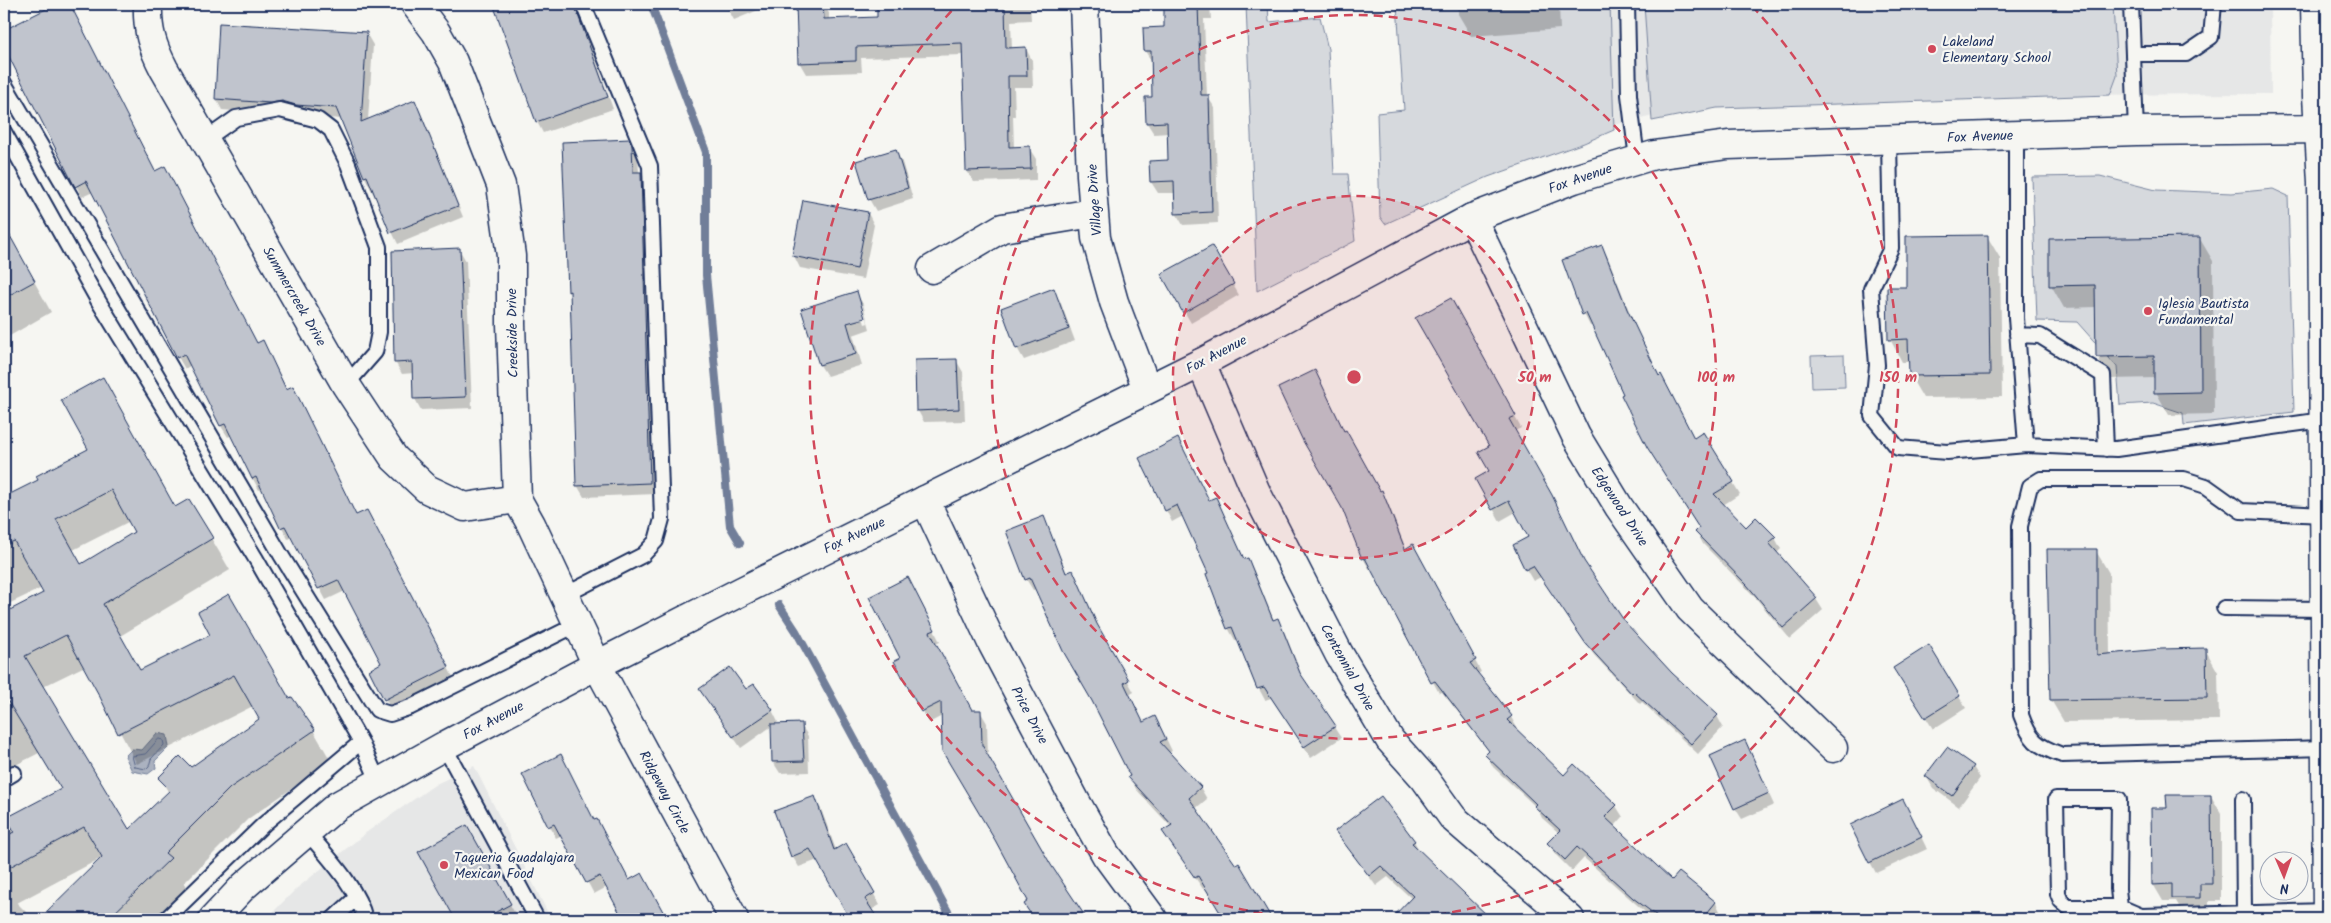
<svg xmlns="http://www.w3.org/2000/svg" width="2331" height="923" font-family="Kalam,sans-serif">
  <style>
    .built { fill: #e6e7e7 }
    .green { fill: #d6d9dd; stroke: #78849e }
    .water { fill: #abb2c0; stroke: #717e99 }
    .shadow { fill: #0003; fill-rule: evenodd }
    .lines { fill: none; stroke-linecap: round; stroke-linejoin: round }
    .shore { stroke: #556385; stroke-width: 1 }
    .stream { stroke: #717e99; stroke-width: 8 }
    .building { fill: #c0c4cd; stroke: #1b2f5e; fill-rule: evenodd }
    .lane-casing { stroke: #1b2f5e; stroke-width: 18 }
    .street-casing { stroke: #1b2f5e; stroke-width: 31 }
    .secondary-casing { stroke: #1b2f5e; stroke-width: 31 }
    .lane { stroke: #f6f6f2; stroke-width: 14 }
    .street { stroke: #f6f6f2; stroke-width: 28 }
    .secondary { stroke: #f6f6f2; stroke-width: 28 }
    .ring { fill: none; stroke: #d1495b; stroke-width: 2.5; stroke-dasharray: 9 6 }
    .poi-dot { fill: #d1495b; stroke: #f6f6f2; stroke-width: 2 }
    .labels { text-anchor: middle; stroke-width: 4.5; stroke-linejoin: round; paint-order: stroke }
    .poi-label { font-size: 14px; fill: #1b2f5e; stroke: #f6f6f2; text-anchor: start }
    .street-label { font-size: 14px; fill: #1b2f5e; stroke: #f6f6f2 }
    .centre { fill: #d1495b; stroke: #f6f6f2; stroke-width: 2.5 }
    .ring-label { font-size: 15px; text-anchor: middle; font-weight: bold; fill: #d1495b; stroke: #f6f6f2; stroke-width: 4.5; stroke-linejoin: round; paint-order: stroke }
  </style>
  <rect width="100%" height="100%" fill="#f6f6f2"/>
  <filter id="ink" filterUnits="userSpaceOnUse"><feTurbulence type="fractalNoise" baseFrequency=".02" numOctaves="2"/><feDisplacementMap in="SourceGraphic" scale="10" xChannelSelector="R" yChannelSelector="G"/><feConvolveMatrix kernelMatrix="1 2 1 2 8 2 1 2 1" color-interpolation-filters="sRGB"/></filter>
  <g filter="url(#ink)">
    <path class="built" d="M1591 4H2270L2271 94 1833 96 1698 106 1596 129Z
      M474 766 551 919H266L296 889 367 832 436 784Z"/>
    <path class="green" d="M1246 4H1268L1269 22 1320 17 1328 49 1334 174H1348L1355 241 1257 291Z
      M1397 4H1610L1614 130 1584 143 1488 177 1385 224 1380 217 1377 113 1404 110Z
      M1644 4H2113L2117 76 2110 95 1717 108 1652 121Z
      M2100 176 2156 190 2232 193 2273 189 2288 196 2294 412 2184 425 2183 413 2153 403 2120 405 2117 367 2077 322 2037 321 2032 177Z
      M1844 355 1845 387 1812 388 1811 356Z"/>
    <path class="water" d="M157 733 167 735 169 747 155 761 156 768 148 774 132 771 125 756 132 749 142 750Z"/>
    <path class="shadow" d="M58 4H69L155 173 257 345 269 353 287 390 356 516 373 523 454 679 392 711 370 670 383 664 345 591 326 600 292 537 288 539 263 489 259 490 253 479 232 435 228 437 221 426 191 365 185 369 178 357 93 192 82 197 4 44V31Z
      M495 4H576L613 109 543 133 537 122Z
      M725 4H773L734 20Z
      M797 4H823L829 13V20L878 18V4H1030L1031 20 1011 21 1012 49H1026L1032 60 1033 87H1014L1015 116H1013L1014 148H1029L1036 159V180L974 182 967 171 963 55 861 58 862 72 806 74 799 62Z
      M1165 4H1210L1211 19H1204L1207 96 1215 108 1218 223 1183 225 1176 213 1175 193H1158L1151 182 1170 161 1169 133 1154 134 1147 123 1154 98 1152 62 1145 51 1144 29H1166Z
      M1458 4H1559L1560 29 1471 36 1458 14Z
      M366 33 373 45 368 120 415 102 421 113 463 217 398 244 365 177 342 119 222 110 216 99Z
      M629 141 638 158 639 173H641L647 185 656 494 584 497 577 485 571 294 569 291Z
      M895 150 902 162 913 199 876 211 869 199Z
      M868 213 874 225 863 279 800 268 794 256Z
      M4 227 51 312 8 337 11 343 4 348Z
      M1987 236 2000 258 2002 397 1923 398 1910 376V362H1902L1890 339 1908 288Z
      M2200 239 2213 261 2214 414 2169 415 2156 392V378L2110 379 2097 356 2096 307 2064 308 2051 285Z
      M1211 247 1239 295 1191 323 1163 275Z
      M1602 247 1608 258 1633 321 1659 377 1694 439 1703 434 1740 494 1723 505 1746 528 1775 538 1781 549 1776 554 1816 599 1823 610 1790 639 1755 597 1703 544 1697 532 1700 529 1625 394 1593 325 1590 326 1584 314 1563 261Z
      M459 249 466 261 472 408 421 410 415 399 414 373 402 374 395 362Z
      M1053 290 1060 301 1075 341 1024 360 1017 348Z
      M856 293 863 304 870 329 853 335 862 365 827 376 820 365 803 310ZM859 304H862L868 323 865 324Z
      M1457 311 1521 428 1515 431 1587 568 1624 623 1672 674 1717 716 1723 727 1698 754 1642 702 1640 704 1594 655 1541 577 1533 581 1526 569 1529 538 1516 512 1500 521 1477 480 1491 472V447Z
      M956 360 963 372 965 421 924 422 918 411Z
      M1315 372 1345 432 1388 503 1406 549 1419 557 1481 672 1477 674 1511 717 1517 728 1515 730 1564 777 1616 806 1623 817 1614 827 1673 881 1679 874 1716 903 1722 915 1729 919H1653L1584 858 1572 871 1556 855 1549 844 1559 833 1542 818 1537 808 1493 767 1487 755 1490 752 1442 692 1439 693 1373 569 1370 570 1363 558Z
      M90 449 175 509 189 501 230 570 120 636 140 671 212 635 289 700 313 730 331 761 248 819 184 883 188 890 158 919H40L103 857 17 903 33 919H4V822L62 790 39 753 4 771V614L44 593 42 588 4 606V499L40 480ZM130 521 136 532 81 565 73 550ZM85 666 137 764 253 706 261 720 191 768 160 778 169 793 129 831 42 687Z
      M1140 459 1209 501 1245 561 1248 559 1254 571 1274 621 1277 620 1284 631 1304 681 1341 738 1311 758 1271 698 1265 700 1259 689 1238 639 1235 640 1228 628 1209 574 1183 516 1172 522Z
      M1043 518 1067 574 1072 572 1079 583 1103 637 1134 692 1129 695 1143 723 1161 728 1172 751 1168 753 1200 787 1207 799 1195 809 1236 866 1239 865 1271 919H1225L1206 887 1203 889 1171 843V827L1136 789 1130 777 1132 776 1037 589 1033 590 1026 579Z
      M2049 550 2096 551 2109 573 2110 655 2205 649 2218 672 2219 720 2064 722 2051 700Z
      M914 590 940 642 935 644 972 711H980L987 723 988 757 1050 866 1086 919H1035L1026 904 1029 901 942 716 929 723 896 662 902 659Z
      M1928 647 1966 708 1933 729 1902 679Z
      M746 691 772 710 778 722 772 726 801 725 808 736 809 772 780 773 773 762 772 726 741 748 708 700Z
      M1745 742 1774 805 1742 819 1735 808Z
      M1973 767 1980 778 1959 807 1933 788 1926 776Z
      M523 774 595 821 629 881 648 886 667 919H624L607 887 594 894 562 835 556 838Z
      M2211 796 2221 813V901H2209V915H2184L2176 901H2163L2153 884 2168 809Z
      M814 798 821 809 836 850 846 845 880 905 871 910 876 919H850L851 918 818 860 799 867 792 856Z
      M1909 812 1927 849 1876 873 1870 862Z
      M1336 831 1414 841 1421 854 1489 919H1403L1399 912 1412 899 1388 877 1376 886Z
      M477 844 518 919H456L419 852Z"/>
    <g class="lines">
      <path class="shore" d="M159 739 163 740 164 745 151 759 149 766 146 769 135 767 132 756 145 754Z"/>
      <path class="stream" d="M651 4 706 152V275L730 526 740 543
        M779 605 796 631 952 919"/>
    </g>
    <path class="building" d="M56 4H70L155 171 165 166 257 343 263 340 286 389 293 386 356 515 367 510 449 667 384 700 369 670 381 663 338 580 318 589 285 526 280 528 256 477 252 479 225 424 220 426 184 354 177 358 86 181 75 187 4 47V30Z
      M493 4H574L608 97 536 122Z
      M796 4H823L824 19 877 17V4H1005L1006 48 1026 47 1027 76H1008L1009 147 1030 146 1031 169 966 171 962 43 856 47V61L798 63Z
      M1164 4H1198L1201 95H1209L1212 212 1175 214 1174 181 1150 182 1149 161 1168 160 1167 122 1146 123 1145 97H1152L1151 51H1144L1143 28 1164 27Z
      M219 23 367 32 361 122 415 100 458 206 390 233 367 176 364 177 336 108 296 105 282 101 270 103 215 99Z
      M630 139 632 145 633 172H641L650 483 576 486 570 291 568 292 562 142Z
      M896 149 908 188 868 200 856 161Z
      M803 200 868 212 857 269 792 256Z
      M4 225 35 281 4 298Z
      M1988 235 1990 375 1909 376 1908 339 1888 340 1887 287H1906V236Z
      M2200 237 2201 392 2154 393V356L2096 357 2095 285 2049 286V239Z
      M1602 245 1627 309 1659 376 1661 374 1694 438 1703 432 1734 482 1714 494 1746 527 1756 517 1776 537 1769 543 1817 598 1783 628 1747 585 1695 532 1699 528 1647 447 1621 395 1623 394 1586 313 1582 315 1562 260Z
      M1212 246 1234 284 1183 313 1161 274Z
      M460 248 466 397 413 399 412 362 394 363 392 251Z
      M1054 288 1069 329 1016 349 1001 308Z
      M857 291 865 318 847 323 856 354 819 365 801 309Z
      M1451 298 1516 416 1509 419 1552 495 1584 561 1625 622 1672 673 1718 715 1691 744 1634 692 1632 694 1586 644 1533 566 1525 570 1513 545 1528 537 1509 501 1492 510 1475 479 1489 471 1478 452 1489 446 1415 318Z
      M957 359 959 409 916 411 915 360Z
      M1315 370 1344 431 1346 430 1380 491 1382 490 1405 549 1413 544 1476 660 1470 663 1512 716 1507 720 1564 775 1574 764 1617 805 1605 817 1672 880 1679 872 1716 902 1702 919H1661L1633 898 1577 847 1565 860 1547 843 1560 830 1534 806 1536 804 1485 755 1489 751 1435 681 1431 683 1365 558 1362 559 1342 508 1303 441 1278 388Z
      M103 377 175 507 189 499 213 538 103 604 140 670 210 635 198 612 229 594 289 698 292 697 315 730 230 788 165 853 171 858 108 919H39L102 857 84 827 4 870V837L14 832 6 818 61 789 4 695V613L43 593 14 541 4 546V497L38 480 36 476 88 449 61 400ZM111 490 134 532 81 564 56 519ZM66 635 100 697 118 734 234 675 259 719 191 767 180 756 158 778 170 790 129 829 25 656Z
      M1178 438 1209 500 1216 497 1244 559 1248 558 1273 620 1278 618 1300 673 1336 726 1304 747 1264 687 1257 689 1232 627 1227 629 1206 574 1208 573 1177 505 1165 511 1139 458Z
      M1044 516 1066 573 1073 570 1097 624 1129 680 1124 683 1143 722 1155 716 1166 739 1160 742 1201 787 1189 798 1236 865 1239 863 1272 919H1224L1198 876 1195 878 1162 831 1172 825 1128 777 1130 776 1092 701 1063 651 1030 578 1025 580 1006 531Z
      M2047 549H2097V655L2161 649 2206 648 2207 698 2050 700Z
      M908 577 935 630 930 632 972 710H981L982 745 1051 865 1087 919H1034L1024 904 1028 901 995 840 942 751 941 702 921 712 894 661 900 658 869 597Z
      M1929 645 1960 696 1925 718 1893 668Z
      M730 667 746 689 754 684 773 710 733 737 699 689Z
      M802 723 804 761 772 762 771 724Z
      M1745 740 1769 793 1734 809 1710 756Z
      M1947 747 1974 766 1952 796 1925 776Z
      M561 754 594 820 597 819 629 880 642 873 667 919H623L600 876 586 883 554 824 548 827 522 774Z
      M2166 795H2211L2212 884H2200V898H2172V884L2152 885 2151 808H2167Z
      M815 796 834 850 846 843 875 893 865 899 878 919H850L810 849 791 857 774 811Z
      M1381 796 1415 841 1412 843 1491 919H1391L1413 896 1381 866 1369 876 1335 831Z
      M1903 799 1922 837 1869 863 1850 825Z
      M467 825 511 904 483 919H455L418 852Z"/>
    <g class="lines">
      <g class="lane-casing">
        <path id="lane" d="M1627 4 1629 95 1637 159
          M2131 4 2136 131
          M2133 54H2186L2211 37 2214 4
          M4 83 281 555 377 710 390 714 411 707 578 624
          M4 132 99 302 256 559 361 742 379 783
          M2016 135V318L2026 445 2116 449 2323 420
          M205 140 236 118 280 110 318 120 331 130 348 164 379 247V332L375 352 346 385
          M1889 140 1891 248 1871 289 1877 365 1872 416 1898 448 1947 452 2026 445
          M2017 335 2040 336 2103 375 2106 449
          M2324 515 2241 511 2206 486 2184 479H2041L2030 486 2020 526 2021 715C2030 740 2036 746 2062 755L2326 748
          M565 595 643 555 656 541 662 519 650 166 583 4
          M2224 608 2325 609
          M444 746 537 919
          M4 779 14 773
          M2243 799 2244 914
          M307 832C327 856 358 888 365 919
          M2120 907H2068L2061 901 2058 894 2056 799H2119L2118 889 2120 907 2141 916 2327 911
          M166 919 264 824 361 742
          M333 919 356 898"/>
      </g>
      <g class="street-casing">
        <path id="street" d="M148 4C147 30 152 46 164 69L346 385 394 458 427 489 465 507 517 499
          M415 4 436 32 453 62 501 185 511 256V324L517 499 531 524 597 665 734 919
          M1472 218 1576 436 1619 507 1690 609 1833 748
          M932 269 1002 228 1093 213
          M1201 363 1256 492 1339 654 1390 740 1425 779 1453 818 1570 919
          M925 500 992 643 1075 800 1106 855 1153 919"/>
      </g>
      <g class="secondary-casing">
        <path id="secondary" d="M1084 4 1091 175 1096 238 1114 302 1147 389
          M2315 4 2317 96 2322 182 2327 919
          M213 919 244 886 337 806 444 746 597 665 742 591 1201 363 1472 218 1574 179 1654 155 1728 145 2136 131 2327 129"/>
      </g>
      <use href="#lane" class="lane"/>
      <use href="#street" class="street"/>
      <use href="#secondary" class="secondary"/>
    </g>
  </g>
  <circle cx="1354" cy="377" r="181" fill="#d1495b" fill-opacity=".12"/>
  <g class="ring">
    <circle cx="1354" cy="377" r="181"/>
    <circle cx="1354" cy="377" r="362"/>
    <path d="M1307 919A544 544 0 0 1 956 6M1752 6A544 544 0 0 1 1401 919"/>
  </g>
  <g class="poi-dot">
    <circle cx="1932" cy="49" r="5"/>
    <circle cx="2148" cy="311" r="5"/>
    <circle cx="444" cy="865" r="5"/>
  </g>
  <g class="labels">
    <g class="poi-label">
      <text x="1942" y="46">Lakeland<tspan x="1942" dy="16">Elementary School</tspan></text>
      <text x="2158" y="308">Iglesia Bautista<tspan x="2158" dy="16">Fundamental</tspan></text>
      <text x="454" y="862">Taqueria Guadalajara<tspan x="454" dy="16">Mexican Food</tspan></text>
    </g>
    <g class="street-label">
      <text transform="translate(1980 136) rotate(-2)" y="5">Fox Avenue</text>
      <text transform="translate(1580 178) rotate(-19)" y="5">Fox Avenue</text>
      <text transform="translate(1094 200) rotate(-94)" y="5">Village Drive</text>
      <text transform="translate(295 296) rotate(60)" y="5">Summercreek Drive</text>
      <text transform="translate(512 333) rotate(-91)" y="5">Creekside Drive</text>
      <text transform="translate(1216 354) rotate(-28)" y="5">Fox Avenue</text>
      <text transform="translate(1620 506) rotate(57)" y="5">Edgewood Drive</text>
      <text transform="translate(854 535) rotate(-26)" y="5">Fox Avenue</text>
      <text transform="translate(1348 667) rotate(61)" y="5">Centennial Drive</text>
      <text transform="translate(1030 715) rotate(62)" y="5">Price Drive</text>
      <text transform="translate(493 720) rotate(-28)" y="5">Fox Avenue</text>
      <text transform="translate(665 792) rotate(62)" y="5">Ridgeway Circle</text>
    </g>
  </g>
  <circle cx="1354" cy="377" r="8" class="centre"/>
  <g class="ring-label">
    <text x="1535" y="382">50 m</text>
    <text x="1716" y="382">100 m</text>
    <text x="1898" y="382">150 m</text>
  </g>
  <rect width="2331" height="923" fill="none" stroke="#f6f6f2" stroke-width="20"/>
  <rect x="10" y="10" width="2311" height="903" fill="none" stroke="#1b2f5e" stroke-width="2" filter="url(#ink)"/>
  <g transform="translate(2284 876) rotate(178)"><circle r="24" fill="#f6f6f2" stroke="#9ea6b7"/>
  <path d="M0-4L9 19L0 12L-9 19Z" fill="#d1495b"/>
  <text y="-8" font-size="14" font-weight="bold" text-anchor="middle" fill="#1b2f5e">N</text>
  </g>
</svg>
